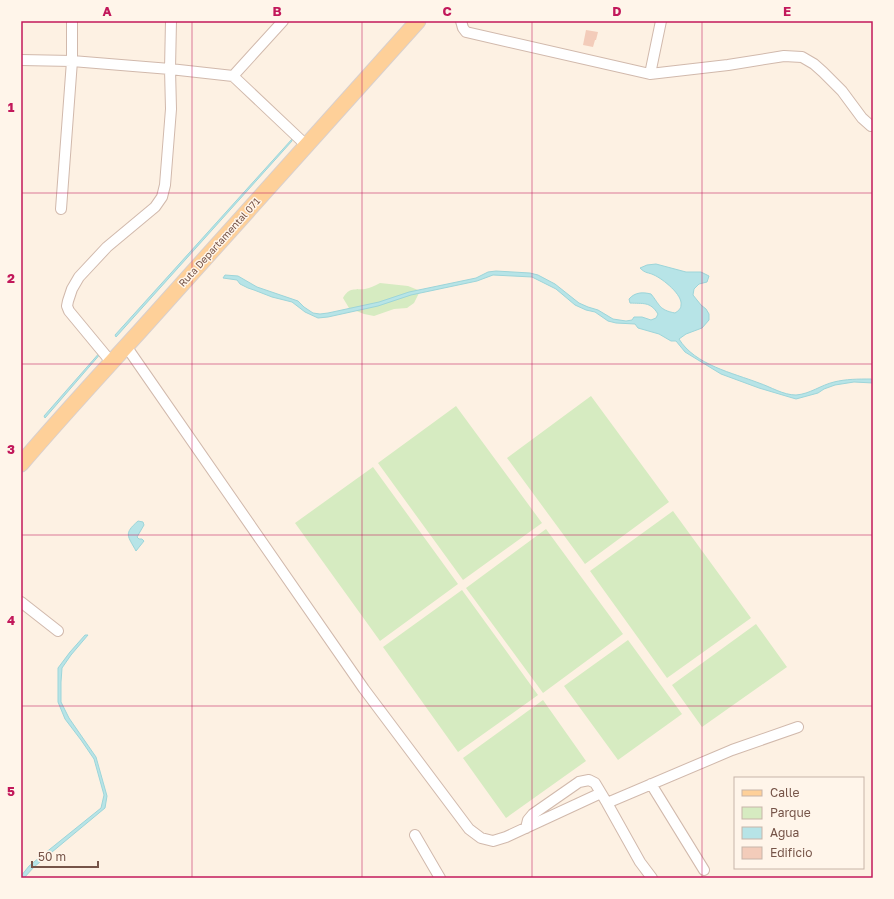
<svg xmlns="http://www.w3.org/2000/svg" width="894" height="899" font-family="'Golos Text',sans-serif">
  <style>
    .green { fill: #d6ebc1 }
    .water { fill: #b7e4e7; stroke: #9dd5d9 }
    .building { fill: #f3ccba }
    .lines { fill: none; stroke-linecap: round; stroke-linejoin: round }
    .street-casing { stroke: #d1b9ac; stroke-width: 12 }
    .primary-casing { stroke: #d9cfcc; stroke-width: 17 }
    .street { stroke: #fff; stroke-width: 10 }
    .primary { stroke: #fed099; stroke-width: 15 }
    .grid { fill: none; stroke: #c2185b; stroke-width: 1; stroke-opacity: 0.55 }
    .labels { text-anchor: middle; stroke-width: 3; stroke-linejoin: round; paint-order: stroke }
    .street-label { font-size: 10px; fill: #765448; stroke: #fff5ea }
    .neatline { fill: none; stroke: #c2185b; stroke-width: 1.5 }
    .grid-label { font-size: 13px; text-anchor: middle; font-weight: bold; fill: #c2185b }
  </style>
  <rect width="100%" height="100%" fill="#fdf1e3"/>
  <path class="green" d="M380 283 408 286 418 290 419 293 414 303 407 308 394 309 374 316 364 314 349 308 343 298C349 287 355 290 365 289 370 288 376 285 380 283Z
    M591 396 669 502 585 564 507 458Z
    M456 406 542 523 463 580 378 463Z
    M373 467 458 584 380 641 295 523Z
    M673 511 751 618 667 678 590 571Z
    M546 529 623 634 543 693 466 588Z
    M462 590 538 695 458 752 383 647Z
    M756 624 787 667 702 727 672 685Z
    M628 640 682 714 618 760 564 686Z
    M543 700 586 761 506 818 463 758Z"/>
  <path class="water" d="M292 139V141L116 337 115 335Z
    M656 264 686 272H701L709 276 707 282 699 284 694 289 693 295 701 305 706 309 709 314V320L702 328 686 334 679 339C695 365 733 373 759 383 771 387 783 395 796 395 810 394 821 385 834 382 846 379 858 379 871 379L873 380V383L854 382 835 385 824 389 818 393 796 399 759 388 721 374 685 352 676 341H671L659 334 638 328 635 324 616 323 608 321 595 312 586 310 575 305 556 289 532 277 493 275 477 281 411 295 378 306 328 317 318 318 305 312 292 302 272 297 254 290 248 288 240 284 237 280 223 278 225 275 238 276 257 287 298 301 304 307 313 313 320 314 328 313 379 302 409 292 476 278 488 272 496 271 530 273 538 275 555 284 579 303 588 307 598 310 613 319 626 321 632 320 634 317H642L651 320 656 318 658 314C650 301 643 304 630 303L629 299C635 292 643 292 651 294 660 305 659 310 675 313 678 311 681 309 681 305 683 295 663 279 654 275 648 272 646 274 640 268L647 265Z
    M101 351 102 352 45 418 44 416Z
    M138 521 143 522 144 525 137 537 139 539H142L144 541 136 551C128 536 123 534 138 521Z
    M85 635H88L71 655 62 668 61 682V702L69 718 96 757 107 796 105 808 34 867 24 878H21V876L29 866 101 808 104 795 94 759 81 740 65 719 58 702V668L70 652Z"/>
  <path class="building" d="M586 30 598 32 596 40H595L593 47 583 45Z"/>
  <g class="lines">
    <g class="street-casing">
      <path id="street" d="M461 21 463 28 466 32 650 74 728 65 784 56 802 57 814 64 823 72 842 91 862 118 871 126H873
        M21 60 72 61 170 69 233 76 306 145
        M650 74 661 21
        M233 76 283 21
        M61 209 72 61V21
        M126 346 364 689 469 829 481 838 493 841 506 837 601 793
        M112 363 69 311 67 306 68 301 72 289 79 277 107 247 155 207 162 197 165 185 171 109 170 69 171 21
        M21 602 58 631
        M651 784 704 870
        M607 803 732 750 798 727
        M526 828 528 820 533 814 579 782 589 780 595 783 607 803 640 862 652 878
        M415 835 440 878"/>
    </g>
    <g class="primary-casing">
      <path id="primary" d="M21 464C60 418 100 375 140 331 232 227 325 124 418 21"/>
    </g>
    <use href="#street" class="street"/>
    <use href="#primary" class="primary"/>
  </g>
  <path class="grid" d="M192 21V878M362 21V878M532 21V878M702 21V878M21 193H873M21 364H873M21 535H873M21 706H873"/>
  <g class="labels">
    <g class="street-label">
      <text transform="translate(219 242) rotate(-48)" y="4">Ruta Departamental 071</text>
    </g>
  </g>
  <rect width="894" height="899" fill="none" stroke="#fff5ea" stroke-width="44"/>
  <rect x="734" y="777" width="130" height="92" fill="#fff5ea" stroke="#c8b5a9"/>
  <rect x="742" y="790" width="20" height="6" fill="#fed099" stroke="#c8b5a9"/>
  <text x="770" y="797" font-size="12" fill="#765448">Calle</text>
  <rect x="742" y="807" width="20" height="12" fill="#d6ebc1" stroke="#c8b5a9"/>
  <text x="770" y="817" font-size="12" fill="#765448">Parque</text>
  <rect x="742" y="827" width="20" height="12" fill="#b7e4e7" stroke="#c8b5a9"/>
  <text x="770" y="837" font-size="12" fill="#765448">Agua</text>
  <rect x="742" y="847" width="20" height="12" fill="#f3ccba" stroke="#c8b5a9"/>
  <text x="770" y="857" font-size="12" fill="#765448">Edificio</text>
  <path d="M32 861v6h66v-6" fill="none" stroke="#765448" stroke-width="2"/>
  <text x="38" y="861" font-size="12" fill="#765448" stroke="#fff5ea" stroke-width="3" paint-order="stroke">50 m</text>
  <rect x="22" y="22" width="850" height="855" class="neatline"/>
  <g class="grid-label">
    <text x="107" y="16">A</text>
    <text x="277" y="16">B</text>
    <text x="447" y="16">C</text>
    <text x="617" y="16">D</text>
    <text x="787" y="16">E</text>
    <text x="11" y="112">1</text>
    <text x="11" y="283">2</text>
    <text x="11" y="454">3</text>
    <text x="11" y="625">4</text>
    <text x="11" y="796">5</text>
  </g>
</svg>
